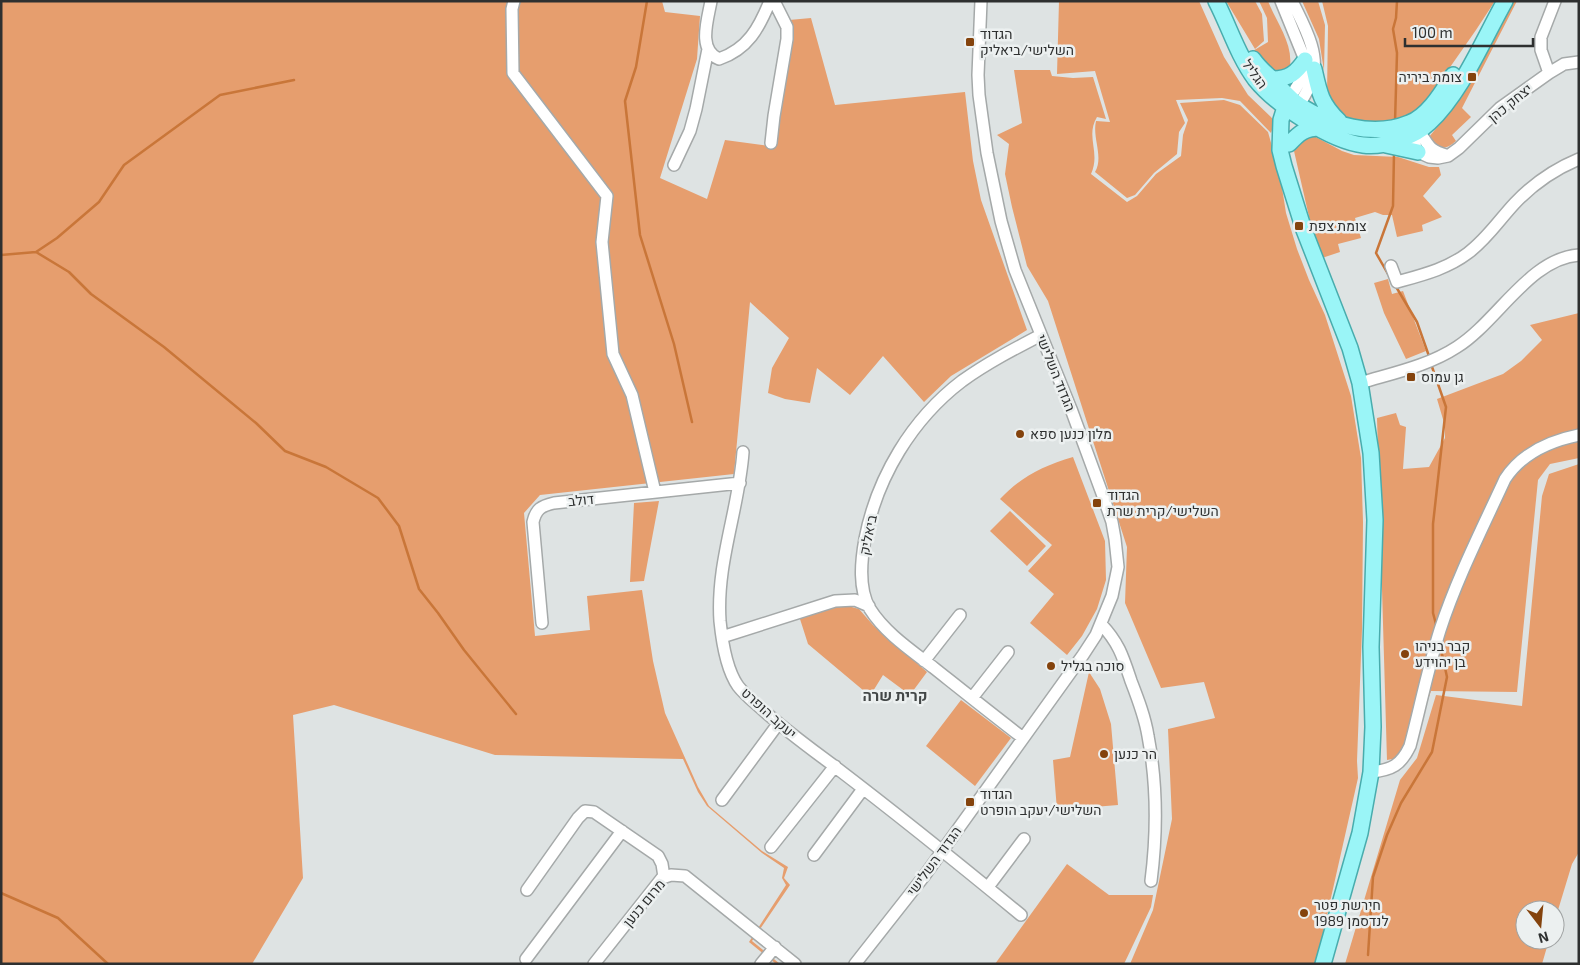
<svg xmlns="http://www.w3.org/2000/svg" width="1580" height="965" font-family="'Exo 2',Heebo,sans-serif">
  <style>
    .green { fill: #e69e6e }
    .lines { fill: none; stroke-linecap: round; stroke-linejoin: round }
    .stream { stroke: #c97639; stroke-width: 2.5 }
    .minor-casing { stroke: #a5a9a9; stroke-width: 14 }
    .major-casing { stroke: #48acad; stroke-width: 18 }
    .minor { stroke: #fff; stroke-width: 11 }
    .major { stroke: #9af5f7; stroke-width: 15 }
    .poi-dot { fill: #84430d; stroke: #ecf0f0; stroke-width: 2 }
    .labels { text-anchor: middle; stroke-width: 5; stroke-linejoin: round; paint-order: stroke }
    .poi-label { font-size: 14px; fill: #2e3030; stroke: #ecf0f0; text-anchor: start }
    .street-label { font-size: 14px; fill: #2e3030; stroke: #ecf0f0 }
    .neighbourhood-label { font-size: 15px; font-weight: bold; fill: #444848; stroke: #ecf0f0 }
  </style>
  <rect width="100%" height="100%" fill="#dee3e3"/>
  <path class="green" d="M1 1H662L665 12 700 16 697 59 660 178 707 199 725 140 770 146 789 20 811 18 835 105 965 92 973 161 981 200 1027 330 951 376 924 402 883 356 850 395 817 368 810 403 785 399 768 393 772 368 789 338 750 302 734 474 540 495 524 513 535 636 590 630 587 596 642 590 653 661 665 713 698 787 709 806 762 851 788 867 784 878 790 885 752 941 780 964H776L749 942 786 885 782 878 784 868 762 853 707 806 698 792 683 759 495 755 334 705 293 715 303 878 252 964H1Z
    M1059 1H1199L1224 57 1248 95 1275 121 1271 133 1240 101 1222 98 1176 100 1185 123 1179 132 1177 154 1154 173 1135 195 1127 198 1095 172C1104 157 1092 138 1096 121L1110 122 1095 71 1057 74Z
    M1226 1H1255L1262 14 1264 41 1255 49Z
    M1259 1H1268C1276 22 1293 43 1290 66L1280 71 1271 74 1251 52 1268 42 1267 18Z
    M1302 1H1318L1325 25 1324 71 1319 39Z
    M1322 1H1495L1476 30 1425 103 1410 117 1387 127 1344 122 1327 95 1328 26Z
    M1512 1H1517L1462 108 1471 117 1452 135 1456 141C1448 148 1444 149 1434 146L1429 137 1461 98Z
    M1014 70H1050L1052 76 1073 78 1093 77 1106 119 1097 117C1085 137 1101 152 1091 174L1127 202 1137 196 1156 174 1181 156 1183 135 1188 120 1180 103 1224 100 1240 105 1268 132 1280 175 1286 213 1297 249 1309 280 1325 315 1351 396 1361 458 1363 522 1362 629 1357 761 1358 778 1316 964H1130L1153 910 1172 819 1168 729 1215 718 1204 682 1161 688 1125 603 1127 547 1048 301 1027 266 1012 207 1005 174 1009 144 997 135 1022 123Z
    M1312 135 1342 151 1354 155 1398 157 1429 167H1439L1441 175 1423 196 1442 217 1422 225 1423 231 1397 237 1392 215H1383L1375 212 1355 218 1361 238 1338 244 1340 252 1322 258 1310 221 1294 151 1297 141Z
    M1388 279 1392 294 1403 291 1426 351 1406 359 1384 313 1374 283Z
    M1579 313V458L1550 464 1538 480 1517 692 1431 691 1409 756 1387 760 1377 418 1396 413 1400 425 1406 427 1403 469 1429 467 1445 438V426L1437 399 1503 374 1521 361 1542 340 1530 325Z
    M1073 457 1105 541 1106 580 1097 609 1082 636 1067 655 1030 623 1054 594 1028 571 1052 545 1000 499C1022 476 1043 466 1073 457Z
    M1579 464V852L1572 864 1555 920V910H1525V940H1549L1542 964H1345L1400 780 1417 758 1436 695 1522 706 1542 496 1549 474Z
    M659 501 644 581 630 582 634 503Z
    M1010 511 1046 546 1027 566 990 531Z
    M848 606 859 609 873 625 927 672 910 695 883 675 870 696 808 644 800 619 835 607Z
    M1089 672 1100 689 1111 724 1118 805 1057 810 1053 760 1070 757Z
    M961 700 1011 738 975 786 926 746Z
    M1067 864 1109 895H1153L1151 907 1124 964H995Z"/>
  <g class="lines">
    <path class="stream" d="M647 1 636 67 625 101 640 235 674 344 692 422
      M1395 122 1397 53 1393 29 1396 18 1397 1
      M36 252 57 238 99 202 124 165 220 95 294 80
      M1 255 36 252 69 272 91 294 164 347 256 423 285 451 326 467 378 498 399 526 419 589 438 613 464 650 516 714
      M1388 274 1376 253 1393 206 1394 153
      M1395 285 1417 322 1430 359
      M1431 364 1446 407 1433 524V613L1437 628
      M1 893 58 918 108 964
      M1368 955 1373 877 1387 835 1401 803 1432 752 1447 677 1440 645"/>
    <g class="minor-casing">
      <path id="minor" d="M514 1 512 9 513 73 607 196 602 242 613 354 632 395 655 492
        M711 1C708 19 697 50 719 59 748 49 759 28 770 1
        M1281 1 1305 60 1302 78 1290 98
        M1292 1C1303 24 1321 54 1312 80 1309 89 1304 97 1299 105
        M1549 73 1541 50V37L1555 1
        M1413 126C1429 139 1423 149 1446 155
        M1410 127 1411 135 1418 152 1429 157 1438 158 1448 156 1459 148 1500 108 1549 73 1564 64 1579 62
        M771 143 774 116 787 39V27L774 1
        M674 165 690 131 696 109 708 49
        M1391 266 1397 282C1422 275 1447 269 1468 253 1487 239 1499 220 1515 203 1533 184 1555 169 1579 159
        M1360 383C1393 373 1428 366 1457 347 1497 322 1530 258 1579 255
        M743 452C739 509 716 563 720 621 722 641 726 669 738 686 745 695 754 702 763 710 785 730 810 748 834 766 897 814 959 864 1021 915
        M542 623 533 522C536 509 541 506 554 503L740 483
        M1101 624C1119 643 1123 657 1131 681 1138 699 1145 717 1148 736 1157 783 1157 834 1151 881
        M722 637 835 601 855 600 869 606
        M924 661 960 615
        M972 698 1008 652
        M1023 738C993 715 963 691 934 668 912 651 885 633 870 609 858 589 861 561 865 539 877 477 912 419 962 381 987 363 1014 349 1041 335
        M1371 772C1392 770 1401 765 1410 746 1420 708 1428 668 1440 630 1457 578 1482 529 1505 479 1522 453 1549 441 1579 435
        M722 800 778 724
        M771 847 835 766
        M814 855 863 789
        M988 887 1024 839
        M527 890 578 818 585 811 594 812 658 856 662 864 664 877
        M526 959 622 831
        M594 964 662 878 671 875 685 876 795 964
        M761 964 775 947
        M855 964 925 875 1083 655 1096 635 1112 596 1118 567 1115 539 1112 522 1103 496 1071 409 1015 270 1001 221 987 153 979 95 978 75 981 1"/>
    </g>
    <g class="major-casing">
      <path id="major" d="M1216 1C1229 26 1238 56 1255 79 1276 105 1330 141 1363 145 1383 148 1415 137 1429 123 1462 92 1483 40 1505 1
        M1253 59C1260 69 1266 73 1274 81 1282 89 1289 98 1299 105 1331 125 1373 138 1409 123 1428 116 1442 92 1453 75
        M1314 69C1319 92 1321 104 1339 121
        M1273 79C1289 79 1296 73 1305 60
        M1290 98 1285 107 1281 120 1280 150 1284 166 1304 230 1350 348 1360 383 1371 453 1375 520 1371 647 1373 727 1371 772 1360 833 1323 964
        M1289 144C1299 133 1305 128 1320 128
        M1386 145 1418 152"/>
    </g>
    <use href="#minor" class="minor"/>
    <use href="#major" class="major"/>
  </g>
  <g class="poi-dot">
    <rect x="965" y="37" width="10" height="10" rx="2.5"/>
    <rect x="1467" y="72" width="10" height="10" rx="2.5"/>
    <rect x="1294" y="221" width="10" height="10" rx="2.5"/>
    <rect x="1406" y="372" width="10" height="10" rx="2.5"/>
    <circle cx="1020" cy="434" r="5"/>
    <rect x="1092" y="498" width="10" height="10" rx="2.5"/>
    <circle cx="1405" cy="654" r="5"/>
    <circle cx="1051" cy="666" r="5"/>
    <circle cx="1104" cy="754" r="5"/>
    <rect x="965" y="797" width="10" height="10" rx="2.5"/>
    <circle cx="1304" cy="913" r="5"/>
  </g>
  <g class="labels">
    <g class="poi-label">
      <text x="980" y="39">הגדוד<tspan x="980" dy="16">השלישי/ביאליק</tspan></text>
      <text x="1462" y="82" text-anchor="end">צומת ביריה</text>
      <text x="1309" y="231">צומת צפת</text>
      <text x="1421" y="382">גן עמוס</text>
      <text x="1030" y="439">מלון כנען ספא</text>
      <text x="1107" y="500">הגדוד<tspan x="1107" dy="16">השלישי/קרית שרת</tspan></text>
      <text x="1415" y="651">קבר בניהו<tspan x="1415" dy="16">בן יהוידע</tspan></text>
      <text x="1061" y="671">סוכה בגליל</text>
      <text x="1114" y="759">הר כנען</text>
      <text x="980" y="799">הגדוד<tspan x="980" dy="16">השלישי/יעקב הופרט</tspan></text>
      <text x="1314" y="910">חירשת פטר<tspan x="1314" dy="16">לנדסמן 1989</tspan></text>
    </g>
    <g class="street-label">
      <text transform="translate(1255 74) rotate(54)" y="5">הגליל</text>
      <text transform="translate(1510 103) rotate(-39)" y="5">יצחק כהן</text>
      <text transform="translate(1056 373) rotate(68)" y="5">הגדוד השלישי</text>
      <text transform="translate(581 500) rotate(-6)" y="5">דולב</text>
      <text transform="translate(868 535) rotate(-78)" y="5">ביאליק</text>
      <text transform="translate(769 713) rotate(42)" y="5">יעקב הופרט</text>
      <text transform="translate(934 861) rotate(-54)" y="5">הגדוד השלישי</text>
      <text transform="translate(644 903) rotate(-50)" y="5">מרום כנען</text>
    </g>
    <g class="neighbourhood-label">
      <text x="895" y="701">קרית שרה</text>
    </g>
  </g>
  <rect width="1580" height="965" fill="none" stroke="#2e3030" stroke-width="5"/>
  <g transform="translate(1540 925) rotate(164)"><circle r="24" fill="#ecf0f0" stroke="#a0a3a3"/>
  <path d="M0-4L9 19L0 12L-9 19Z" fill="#84430d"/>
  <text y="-8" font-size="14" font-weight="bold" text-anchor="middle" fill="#2e3030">N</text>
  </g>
  <path d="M1405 38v8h128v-8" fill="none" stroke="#2e3030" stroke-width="2.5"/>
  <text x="1412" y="38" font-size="15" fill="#2e3030" stroke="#ecf0f0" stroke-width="4" paint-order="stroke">100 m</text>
</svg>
